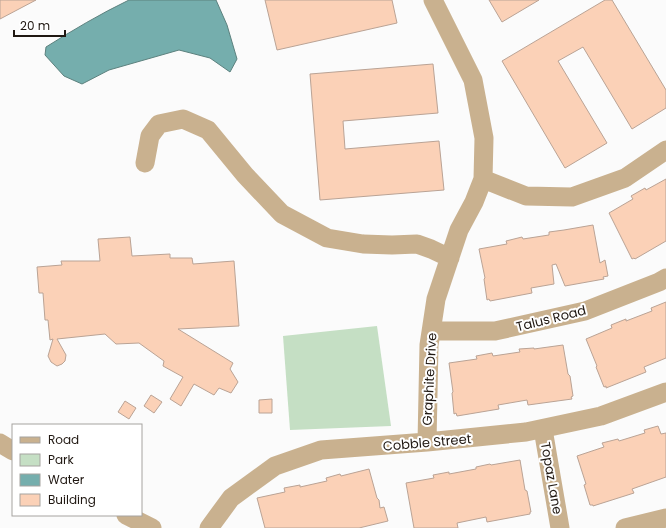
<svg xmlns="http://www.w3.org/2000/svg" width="666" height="528" font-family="Poppins,sans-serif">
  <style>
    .green { fill: #c5dfc4 }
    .water { fill: #75aead; stroke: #5c817e }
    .building { fill: #fbd1b7; stroke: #baa395 }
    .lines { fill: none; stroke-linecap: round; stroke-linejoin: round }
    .minor { stroke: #c9b18f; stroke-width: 19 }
    .labels { text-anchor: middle; stroke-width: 4; stroke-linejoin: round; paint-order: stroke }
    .street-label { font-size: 13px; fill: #201812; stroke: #fff }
  </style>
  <rect width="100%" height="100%" fill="#fbfbfb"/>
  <path class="green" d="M377 326 391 426 290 430 283 336Z"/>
  <path class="water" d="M129 0H216L227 25 237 59 230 72 210 58 179 50 109 70 82 84 64 76 45 55 46 47C73 30 100 14 129 0Z"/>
  <path class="building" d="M0 0H36L0 19Z
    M265 0H392L397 23 277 50Z
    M489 0H539L502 22Z
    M605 0H612L666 90V108L632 129 583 47 558 61 607 143 565 168 502 61Z
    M433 64 438 113 343 121 345 149 439 141 444 190 320 200 310 74Z
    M666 179V241L635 259 634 258 632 259 609 213 633 199 631 196 645 188 646 190Z
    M593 225 600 263 605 260 608 276 603 277 604 279 565 286 556 264 552 265 554 284 531 288 532 293 490 301 489 299 487 300 484 279 485 278 479 249 507 244 506 241 522 237 523 239 549 235V232L564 230Z
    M130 237 132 256 170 254V258H192L193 264 234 261 239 326 178 329 233 363 230 369 238 382 231 393 219 388 214 395 194 384 181 406 170 399 183 377 163 366 164 361 139 343 116 344 105 334 57 339 66 355 65 361 62 364 57 366 51 362 48 356 53 339 50 340 48 320H45L43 293H39L37 267 62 265 61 261H100L98 239Z
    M666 302V358L644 367 646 372 606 388V386L604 387 596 367 597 366 586 339 612 328 611 325 626 319V321L652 311 651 308Z
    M563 345 568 374 570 376 573 396 571 397 572 399 528 405 527 400 498 405 499 409 457 416 456 413 454 414 452 393 453 392 449 363 477 359 476 356 492 353 493 356 520 352 519 349 534 348V349Z
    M151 395 162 402 154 413 144 406Z
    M272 399V413H259V400Z
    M125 401 136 408 129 419 118 412Z
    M658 426 661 434 666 433V477L632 489 634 493 593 506V505H590L584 485 586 484 577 456 604 447 602 443 618 439 619 441 645 433 644 430Z
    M520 460 525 490 527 491 531 512H530V514L487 522 486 517 457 523 458 528H414L406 483 434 478 433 475 449 472V474L476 469V467L490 464 491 465Z
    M369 469 377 498 379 500 380 508 384 507 388 521 359 528H265L257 498 285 492 284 488 300 485V487L327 481 326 478 340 474 341 476Z"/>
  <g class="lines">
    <path class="minor" d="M145 163 150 136 159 124 183 119 208 130 245 175 282 214 327 238 363 244 392 245 417 244 431 249 450 258
      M483 179 526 196 572 197 625 178 666 150
      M431 331H495L585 311 659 282 666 278
      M543 429 560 528
      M427 442 429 345 436 299 459 230 474 202 483 179 484 138 473 80 433 0
      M0 443 13 451
      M126 515 152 528
      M209 528 231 498 275 466 321 450 427 442 526 432 601 416 666 392
      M625 528 666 518"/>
  </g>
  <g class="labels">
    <g class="street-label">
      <text transform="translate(551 318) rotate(-14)" y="5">Talus Road</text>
      <text transform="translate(429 379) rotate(-87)" y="5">Graphite Drive</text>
      <text transform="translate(427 442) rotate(-5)" y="5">Cobble Street</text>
      <text transform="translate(552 478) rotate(80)" y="5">Topaz Lane</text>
    </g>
  </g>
  <rect x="12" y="424" width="130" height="92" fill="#ffffff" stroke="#a6a3a0"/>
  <rect x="20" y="437" width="20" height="6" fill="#c9b18f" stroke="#a6a3a0"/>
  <text x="48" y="444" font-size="12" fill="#201812">Road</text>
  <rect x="20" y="454" width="20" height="12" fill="#c5dfc4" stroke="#a6a3a0"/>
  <text x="48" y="464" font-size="12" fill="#201812">Park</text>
  <rect x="20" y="474" width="20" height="12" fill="#75aead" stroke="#a6a3a0"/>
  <text x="48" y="484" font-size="12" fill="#201812">Water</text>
  <rect x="20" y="494" width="20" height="12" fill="#fbd1b7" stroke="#a6a3a0"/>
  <text x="48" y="504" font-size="12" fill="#201812">Building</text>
  <path d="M14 30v6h51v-6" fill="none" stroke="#201812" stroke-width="2"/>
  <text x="20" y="30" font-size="12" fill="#201812" stroke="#ffffff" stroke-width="3" paint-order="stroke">20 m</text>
</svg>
